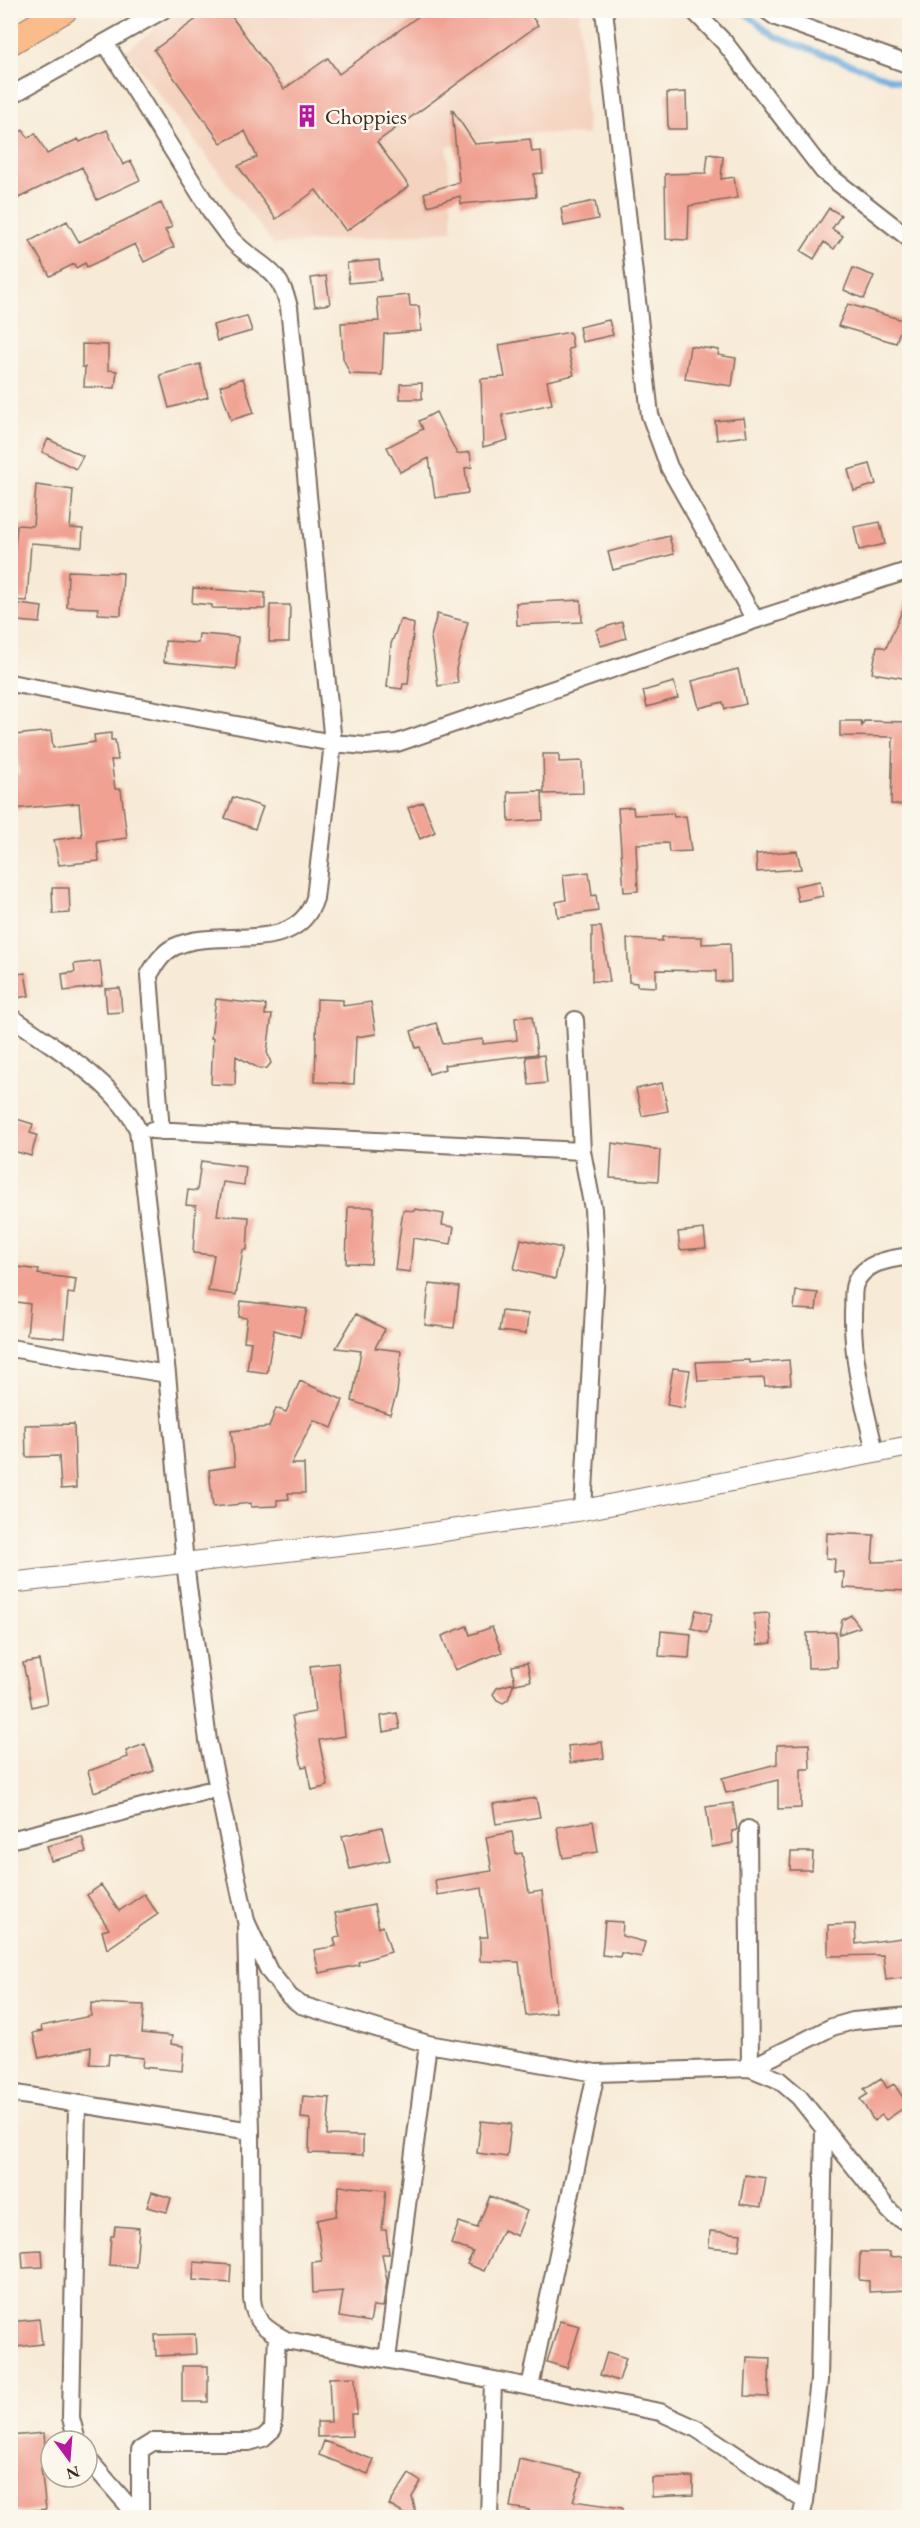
<svg xmlns="http://www.w3.org/2000/svg" width="920" height="2528" font-family="'EB Garamond',serif">
  <style>
    .built { fill: #f4d3c0 }
    .lines { fill: none; stroke-linecap: round; stroke-linejoin: round }
    .stream { stroke: #68a9db; stroke-width: 6 }
    .building { fill: #f0a192 }
    .minor-casing { stroke: #7d6d5e; stroke-width: 20 }
    .tertiary-casing { stroke: #7d6d5e; stroke-width: 22 }
    .primary-casing { stroke: #7d6d5e; stroke-width: 28 }
    .minor { stroke: #fff; stroke-width: 16 }
    .tertiary { stroke: #fff; stroke-width: 20 }
    .primary { stroke: #f9bc8a; stroke-width: 26 }
    .labels { text-anchor: middle; stroke-width: 5; stroke-linejoin: round; paint-order: stroke }
    .poi-label { font-size: 22px; fill: #3b2a1e; stroke: #fbf7ec; text-anchor: start }
  </style>
  <rect width="100%" height="100%" fill="#fbf7ec"/>
  <filter id="ink" filterUnits="userSpaceOnUse"><feTurbulence type="fractalNoise" baseFrequency=".0167" numOctaves="2"/><feDisplacementMap in="SourceGraphic" scale="12" xChannelSelector="R" yChannelSelector="G"/><feConvolveMatrix kernelMatrix="1 2 1 2 8 2 1 2 1" color-interpolation-filters="sRGB"/></filter>
  <filter id="wash" filterUnits="userSpaceOnUse"><feTurbulence type="fractalNoise" baseFrequency=".008" numOctaves="4" result="noise"/><feDisplacementMap in="SourceGraphic" scale="24" xChannelSelector="R" yChannelSelector="G"/><feGaussianBlur stdDeviation="1.35" result="paint"/><feColorMatrix in="noise" values="0 0 0 0 0 0 0 0 0 0 0 0 0 0 0 0 0 1.4 0 .05"/><feComposite in="paint" operator="in"/></filter>
  <g filter="url(#wash)">
    <rect width="100%" height="100%" fill="#f7ead6"/>
    <path class="built" d="M179 11H579L588 135 526 133 447 146 453 231 274 245 126 51Z"/>
    <g class="lines">
      <path class="stream" d="M741 10 774 36 910 86"/>
    </g>
    <g id="blocks">
      <path class="building" d="M209 10H227L284 89 328 58 339 74 427 10H527L538 25 377 142 409 186 346 231 316 190 276 219 238 166 257 157 245 131 221 143 154 50Z
        M686 92 687 129H668L667 93Z
        M452 109 475 144 530 139 532 152 541 151 543 173 534 174 536 197 461 204 460 196 428 206 424 193 459 182Z
        M23 130 28 138 35 133 47 154 78 139 80 142 107 130 123 165 131 161 140 180 97 200 82 167 10 202V138Z
        M708 154 723 156 721 179 734 177 737 198 689 206 688 240 666 239 665 174 706 173Z
        M595 201 598 219 564 226 561 208Z
        M161 203 172 227 165 230 174 247 144 262 135 244 87 267 85 263 76 268 74 264 50 276 30 241 67 221 79 242Z
        M829 208 841 215 832 229 843 236 834 249 824 242 814 259 801 251Z
        M379 260 381 280 349 283 347 263Z
        M853 268 874 276 864 299 844 290Z
        M326 276 330 304 315 306 311 278Z
        M409 295 410 306H419L421 331 384 334 382 375 350 374 343 358 341 323 379 321 377 298Z
        M848 304 903 320 896 343 838 326Z
        M247 316 252 331 217 341 213 325Z
        M609 320 613 335 582 342 579 327Z
        M570 332 573 348 568 349 574 375 547 381 552 404 502 415 508 440 483 447 481 379 505 377 499 345Z
        M82 344 108 345V370L117 371 115 388 84 387 85 367H82Z
        M690 346 719 350 718 355 736 358 732 386 685 379Z
        M200 364 208 397 169 408 160 375Z
        M243 378 254 413 231 420 220 386Z
        M422 383V399H400V384Z
        M436 412 457 454 470 452 472 467 465 468 468 493 435 498 429 458 400 472 387 447 423 429 419 421Z
        M744 418 747 436 717 440 715 421Z
        M48 439 83 456 76 469 42 452Z
        M870 464 876 484 854 491 848 470Z
        M36 485 73 490 70 528 83 529 82 547 31 543 27 601 10 600 17 525 33 526Z
        M880 522 885 544 859 550 854 527Z
        M669 536 674 554 613 570 608 552Z
        M68 571 123 573 121 615 98 614V608L67 607Z
        M193 588 265 593V609L212 608V605L192 603Z
        M909 595V679L872 673 877 646 886 648Z
        M581 600 582 622 517 625 516 603Z
        M19 604 42 607 40 623 18 621Z
        M270 605H290L289 642H269Z
        M437 614 468 622 456 669 458 683 438 686 431 637Z
        M401 619 414 624 408 684H403L402 689 387 687 391 644Z
        M622 622 626 638 601 646 596 630Z
        M199 634 238 637 236 669 164 662 165 641 198 643Z
        M738 669 746 704 725 709 723 702 699 708 692 681Z
        M674 682 678 698 647 707 643 691Z
        M840 721H861L862 727 864 721 909 722V805L891 804 893 737 840 736Z
        M51 731 53 748 95 742 94 735 111 733V740H115L118 760H111L115 789H121L127 838 97 842 99 861 59 865 54 840 82 836 79 803 13 809 10 775 19 774 15 735Z
        M543 754H559V762L582 761 583 793 544 794Z
        M542 791 543 820 509 822 508 792Z
        M233 797 263 807 255 829 225 818Z
        M423 802 435 832 420 839 408 808Z
        M633 807 634 815 673 813 674 817 686 816 691 851 669 852 668 843 636 844 638 891 624 892 618 808Z
        M797 851 801 869 757 872 756 854Z
        M589 872 592 896 596 895 598 911 558 917 556 902 566 900 563 875Z
        M820 881 823 896 798 901 795 886Z
        M52 888H69L70 913 53 914Z
        M592 927H601L610 982 592 981Z
        M662 937H702V944L730 943 731 981 716 982V971L656 970V987L637 986V983L629 982 627 939 662 941Z
        M100 961 103 986 64 991 62 974 75 972 74 964Z
        M25 973 29 996 10 999V975Z
        M120 988 122 1012 107 1013 105 989Z
        M216 999 266 1005 265 1015H272L267 1052 271 1063 267 1068 260 1069 236 1056 235 1085 211 1084 213 1038H211Z
        M317 999 343 1000V1006L371 1002 376 1034 356 1037 354 1084 315 1082Z
        M532 1016 537 1054 444 1065 445 1069 429 1074 420 1047 416 1048 411 1031 436 1023 443 1044 483 1039V1044L517 1040 515 1018Z
        M544 1055 547 1083 529 1085 526 1057Z
        M662 1083 668 1111 642 1116 636 1089Z
        M10 1117 33 1124 30 1133 37 1135 31 1156 10 1150Z
        M612 1143 660 1150 658 1181 610 1178Z
        M201 1161 246 1167 244 1185 223 1182 217 1215 249 1217 247 1250H243L236 1295 208 1291 214 1255 193 1253 196 1206 186 1205 188 1190 197 1191Z
        M348 1207H374L371 1264 346 1263Z
        M415 1209 444 1214 442 1225 454 1227 451 1244 413 1238 410 1272 395 1270 403 1210 415 1211Z
        M704 1229 706 1248 680 1250 678 1232Z
        M521 1239 562 1248 555 1279 514 1269Z
        M10 1266 39 1270 38 1274 76 1279 74 1294 68 1293 64 1338 27 1335 30 1304 10 1301Z
        M429 1284 459 1287 454 1328 425 1325Z
        M796 1291 818 1293 816 1310 794 1309Z
        M241 1301 307 1309 300 1337 274 1330 267 1373 247 1370 251 1342 244 1341 247 1318 239 1317Z
        M502 1311 528 1314 526 1334 499 1331Z
        M356 1314 385 1329 375 1348 401 1351 397 1393 390 1414 352 1401 361 1351 336 1348Z
        M749 1360V1363L789 1360 791 1384 765 1386 764 1378 698 1381 696 1362Z
        M673 1368 690 1370 684 1408 667 1405Z
        M300 1381 343 1400 332 1428 314 1420 291 1464H304L305 1493H288L289 1499 277 1500V1506L251 1507V1503L213 1507 209 1470 235 1466 231 1431 269 1427 276 1408 286 1412Z
        M74 1424 76 1488 61 1489 59 1456 26 1457 25 1425Z
        M827 1533 874 1535 872 1562 909 1561V1591L843 1588 844 1572H834L835 1559 826 1558Z
        M696 1610 712 1614 707 1633 691 1628Z
        M769 1613 772 1643 757 1645 754 1614Z
        M851 1615 860 1627 839 1634 842 1620Z
        M467 1626 470 1635 492 1627 502 1652 455 1670 442 1636Z
        M661 1631 691 1634 689 1658 659 1656Z
        M836 1632 837 1667 808 1668 807 1633Z
        M39 1660 47 1703 32 1707 23 1663Z
        M338 1663 345 1736 319 1740 328 1786 312 1790 307 1766 302 1767 292 1716 315 1712 310 1666Z
        M527 1663 531 1681 515 1684 512 1666Z
        M514 1683 508 1700 503 1703 497 1700 493 1694 497 1688Z
        M397 1713 400 1729 383 1732 381 1716Z
        M602 1742 604 1758 570 1763 568 1746Z
        M145 1744 154 1771 94 1792 88 1771 128 1757 126 1751Z
        M809 1744 810 1769H801V1808L778 1809V1780L726 1793 722 1778 777 1764V1745Z
        M536 1798 540 1817 496 1824 493 1804Z
        M733 1803 737 1830 732 1831 733 1843 712 1847 706 1807Z
        M593 1821 598 1852 563 1858 557 1827Z
        M382 1827 390 1860 350 1869 342 1836Z
        M512 1832 516 1854 522 1853 529 1893 542 1891 556 2012 526 2016 519 1962 480 1961V1937H488L482 1888 437 1895 435 1880 492 1871 486 1837Z
        M82 1837 86 1852 51 1861 47 1846Z
        M791 1852H813L812 1870H790Z
        M101 1885 119 1911 144 1894 158 1914 107 1949 102 1931 109 1929 87 1895Z
        M374 1905 379 1928 383 1926 391 1952 358 1962 359 1965 319 1973 314 1950 336 1946 334 1938 340 1937 335 1913Z
        M605 1921 623 1922 622 1936 645 1942 641 1957 621 1953 620 1957 602 1955Z
        M855 1924 856 1944 909 1937V1977L886 1980 883 1955 828 1956V1925Z
        M91 2003 144 2005 142 2033 172 2036 171 2044 184 2046 182 2071 142 2067 143 2058 109 2054 108 2065 90 2064 91 2047 39 2058 33 2033 42 2031 41 2026 91 2016Z
        M881 2078 887 2088 894 2084 908 2105 886 2120 882 2115 874 2121 860 2099 868 2094 864 2089Z
        M303 2096 330 2098 327 2135 363 2136V2155L309 2153 310 2119 301 2118Z
        M481 2121 511 2124 507 2157 477 2153Z
        M745 2175 766 2178 761 2207 740 2204Z
        M339 2186 386 2190 382 2230H386L389 2254H382L387 2281 383 2307 373 2306 370 2322 339 2317 343 2291 313 2293 312 2262 322 2261 317 2220 336 2216Z
        M152 2192 171 2198 167 2212 147 2207Z
        M490 2196 527 2211 517 2236 503 2230 484 2271 467 2264 473 2252 451 2244 459 2222 477 2228Z
        M115 2226 139 2228 136 2267 109 2265 111 2236H114Z
        M710 2231 741 2234 739 2250 709 2247Z
        M42 2250 43 2267 23 2268 22 2251Z
        M860 2252H890V2257L909 2256V2290L869 2292V2281L859 2280Z
        M194 2262 231 2265 230 2283 193 2280Z
        M39 2319 42 2344 16 2347 15 2340H10V2322Z
        M560 2321 580 2326 567 2368 547 2362Z
        M195 2334 196 2354 156 2356 155 2335Z
        M607 2352 626 2358 619 2381 600 2375Z
        M747 2357 770 2358 768 2397 745 2396Z
        M182 2366H208V2402H182Z
        M355 2377 357 2414H351L352 2436 317 2437V2422H331L329 2378Z
        M44 2433 47 2468H41L46 2509 10 2513V2436Z
        M324 2441 374 2460 368 2474 319 2455Z
        M519 2459 582 2473 573 2501 622 2508V2517H528L529 2510 510 2507Z
        M409 2474 421 2482 412 2497 417 2517H409L389 2505Z
        M693 2477V2495L652 2497V2478Z"/>
    </g>
  </g>
  <g filter="url(#ink)">
    <use href="#blocks" fill-opacity="0" stroke="#7d6d5e" stroke-width="1.5"/>
    <g class="lines">
      <g class="minor-casing">
        <path id="minor" d="M604 10 650 415 669 467 755 620
          M693 10 725 43 823 171 910 239
          M766 10 776 17 910 65
          M106 44 215 218C221 225 226 234 233 241 258 267 279 265 289 307L333 743 315 898C296 959 217 925 174 947 162 953 155 965 149 975L161 1131
          M10 96 163 10
          M10 683 333 743 366 746 397 743 755 620 910 570
          M10 1016C53 1047 116 1082 138 1130L167 1374 185 1563 208 1741 246 1921 269 1971 290 1997 301 2005 428 2044 596 2073 750 2068 779 2080 799 2097 888 2209 895 2216 910 2224
          M575 1020 582 1151 593 1209 596 1269 583 1510
          M152 1130 582 1151
          M10 1348 167 1374
          M875 1452C864 1403 852 1363 853 1312 854 1304 852 1292 855 1284 864 1262 889 1259 910 1256
          M748 1829 750 2068 832 2027 853 2021 910 2016
          M10 1840 218 1788
          M246 1927 251 2131 252 2299C254 2322 267 2330 286 2340L660 2412 697 2429 805 2501
          M10 2093 251 2131
          M387 2359 428 2044
          M530 2387 596 2073
          M77 2441 71 2418 77 2105
          M87 2458 139 2518
          M140 2518V2450L153 2442H249L263 2438 273 2429 277 2335
          M489 2518 493 2380
          M801 2518 805 2501 819 2380 824 2130"/>
      </g>
      <g class="tertiary-casing">
        <path id="tertiary" d="M10 1583 391 1539 583 1510 910 1446"/>
      </g>
      <g class="primary-casing">
        <path id="primary" d="M10 42 64 10"/>
      </g>
      <use href="#minor" class="minor"/>
      <use href="#tertiary" class="tertiary"/>
      <use href="#primary" class="primary"/>
    </g>
  </g>
  <defs>
    <g id="building-bare" transform="scale(1.8)"><path d="M-4-6H4V6H1V3H-1V6H-4ZM-2.5-4.3h1.7v1.8h-1.7ZM.8-4.3h1.7v1.8H.8ZM-2.5-1h1.7V.8h-1.7ZM.8-1h1.7V.8H.8Z" fill="#b5179e" stroke="#fbf7ec" stroke-width="2.5" paint-order="stroke"/></g>
  </defs>
  <g fill-rule="evenodd">
    <use href="#building-bare" x="307" y="116"/>
  </g>
  <g class="labels">
    <g class="poi-label">
      <text x="325" y="124">Choppies</text>
    </g>
  </g>
  <rect width="920" height="2528" fill="none" stroke="#fbf7ec" stroke-width="36"/>
  <g transform="translate(69 2459) rotate(164)"><circle r="28" fill="#fbf7ec" stroke="#aea59a" stroke-width="1.5"/>
  <path d="M0-4.5L10 22L0 15L-10 22Z" fill="#b5179e"/>
  <text y="-9" font-size="16" font-weight="bold" text-anchor="middle" fill="#3b2a1e">N</text>
  </g>
</svg>
